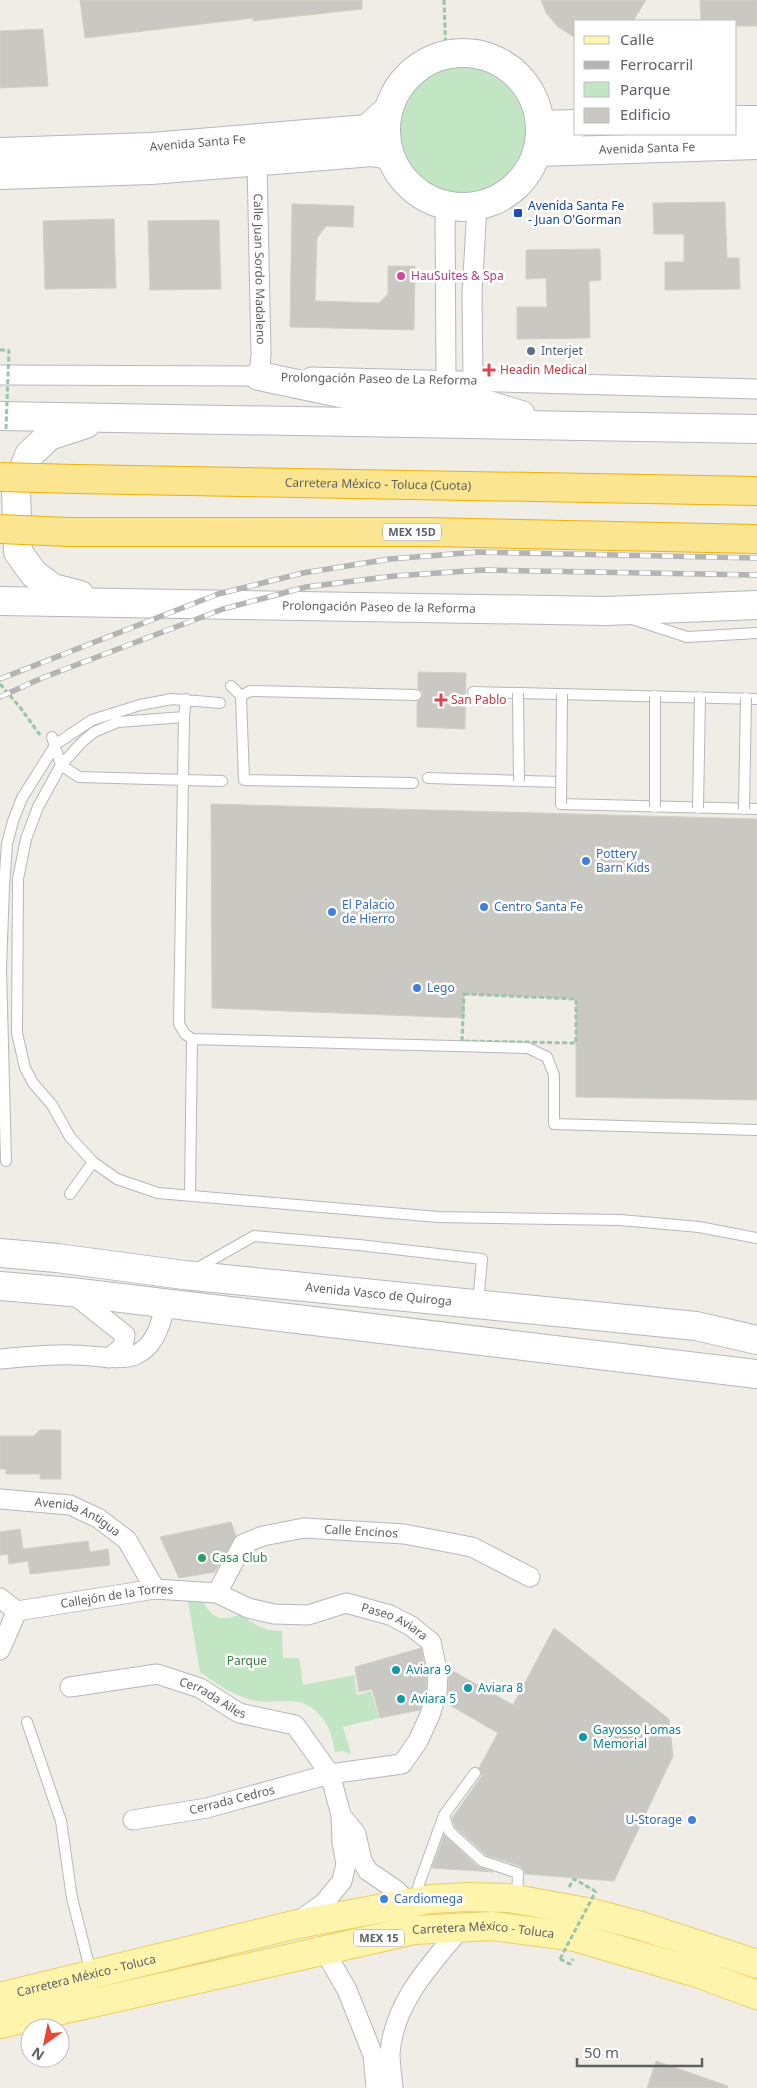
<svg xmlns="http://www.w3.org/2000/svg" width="757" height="2088" font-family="'Noto Sans',sans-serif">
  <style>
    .green { fill: #c2e6c4 }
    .building { fill: #cac8c2; stroke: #d4cfc4 }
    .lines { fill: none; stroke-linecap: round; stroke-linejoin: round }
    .lane-casing { stroke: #b6b7bc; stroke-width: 12 }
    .street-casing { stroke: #b6b7bc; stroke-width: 21 }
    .secondary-casing { stroke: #b4b7bc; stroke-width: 30 }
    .primary-casing { stroke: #efcd5e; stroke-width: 30 }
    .highway-casing { stroke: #f0b104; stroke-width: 30 }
    .path { stroke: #9ac5a8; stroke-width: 3; stroke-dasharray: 5 2.5; stroke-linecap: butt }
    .lane { stroke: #fff; stroke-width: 10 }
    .street { stroke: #fff; stroke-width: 19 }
    .secondary { stroke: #fff; stroke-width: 28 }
    .primary { stroke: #fef4ac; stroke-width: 28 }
    .highway { stroke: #fbe590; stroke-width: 28 }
    .rail-casing { stroke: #b4b4b5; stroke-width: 5.5 }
    .rail { stroke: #fff; stroke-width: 4; stroke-dasharray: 11; stroke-linecap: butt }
    .lane-bridge-casing { stroke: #b6b7bc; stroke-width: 12; stroke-linecap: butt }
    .highway-bridge-casing { stroke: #f0b104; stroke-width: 30; stroke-linecap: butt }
    .path-bridge { stroke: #9ac5a8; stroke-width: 3; stroke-dasharray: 5 2.5; stroke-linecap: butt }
    .lane-bridge { stroke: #fff; stroke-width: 10 }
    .highway-bridge { stroke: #fbe590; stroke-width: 28 }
    .transit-dot { fill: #1a4fb4; stroke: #fff; stroke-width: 2 }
    .hotel-dot { fill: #d1479c; stroke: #fff; stroke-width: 2 }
    .service-dot { fill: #5c6f8a; stroke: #fff; stroke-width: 2 }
    .health-dot { fill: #e0444e; stroke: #fff; stroke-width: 2 }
    .shop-dot { fill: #3f7fe0; stroke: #fff; stroke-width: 2 }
    .leisure-dot { fill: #2e9e5b; stroke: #fff; stroke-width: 2 }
    .culture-dot { fill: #0f9aa8; stroke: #fff; stroke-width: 2 }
    .labels { text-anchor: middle; stroke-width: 5; stroke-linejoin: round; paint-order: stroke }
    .shield { fill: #fff; stroke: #8e9093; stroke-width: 1 }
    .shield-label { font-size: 11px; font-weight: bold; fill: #5d6065 }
    .street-label { font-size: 12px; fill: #5d6065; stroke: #fff }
    .transit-label { font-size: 12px; fill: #164399; stroke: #fff; text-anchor: start }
    .hotel-label { font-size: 12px; fill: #b23c85; stroke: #fff; text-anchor: start }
    .service-label { font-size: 12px; fill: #4e5e75; stroke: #fff; text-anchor: start }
    .health-label { font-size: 12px; fill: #be3a42; stroke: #fff; text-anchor: start }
    .shop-label { font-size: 12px; fill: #366cbe; stroke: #fff; text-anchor: start }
    .leisure-label { font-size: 12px; fill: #27864d; stroke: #fff; text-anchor: start }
    .park-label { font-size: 12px; fill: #36833d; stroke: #fff }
    .culture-label { font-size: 12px; fill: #0d838f; stroke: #fff; text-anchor: start }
  </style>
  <rect width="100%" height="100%" fill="#efede5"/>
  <path class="green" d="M400 130a63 63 0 1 1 126 0a63 63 0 1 1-126 0Z
    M188 1602H203C213 1619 222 1622 241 1614 255 1625 264 1631 282 1631L283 1658H299L303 1685 354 1675 357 1695 371 1691 379 1718 343 1727 351 1754 343 1751 335 1752C332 1728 319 1702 290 1701 276 1701 261 1703 248 1699 230 1694 215 1682 200 1672Z"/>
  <path class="building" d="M80 0H362V9L253 21V18L85 38Z
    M541 0H646L633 21H576V38L558 27 546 13Z
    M700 0H757V26H736V21H701Z
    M43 29 48 86 0 88V31Z
    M725 202 727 258H739L740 289 665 290V262H684V234H654L653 203Z
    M292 204 354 206 353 227 326 226 317 238 315 301 379 303 388 294V266H415L414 330 290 327Z
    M114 219 116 288 45 289 43 221Z
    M219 220 221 289 150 290 148 221Z
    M600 249 601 280 589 281 590 338 517 339V307H547L546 278 526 279V250Z
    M418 672 466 673 465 729 417 727V702L423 696 422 691 418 689Z
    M211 804 757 819V1100L576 1097V999L464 994V1018L212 1008Z
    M40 1430H61V1479H40V1474H6V1469H0V1436H34Z
    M231 1522 236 1536 215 1572 179 1578 160 1537Z
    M20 1529 23 1549 88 1541 90 1552 108 1549 110 1565 30 1574 28 1561 9 1564 8 1554 0 1555V1532Z
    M554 1628 669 1719 673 1756 614 1881 525 1874 524 1870 520 1866 486 1855 455 1827 452 1818 481 1777 482 1773 479 1768 498 1733 446 1703 448 1693 449 1671H453L513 1705Z
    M421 1648 427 1675 426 1690 420 1710 380 1718 372 1689 359 1692 355 1667Z
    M444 1835 477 1866 493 1872 432 1868Z
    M656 2061 728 2086 727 2088H647Z"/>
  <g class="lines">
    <g class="lane-casing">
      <path id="lane" d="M632 619 687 637 757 633
        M231 686 241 696
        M473 692 757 699
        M186 699 184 717 179 1024 185 1034 192 1039 528 1048 547 1057 554 1075V1124L757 1130
        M184 717 118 722 94 732 82 742 61 765 38 807 26 839 18 879 17 1033 25 1068 33 1083 52 1105 70 1137 93 1162 117 1179 158 1193 438 1217 620 1220 699 1227 757 1238
        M52 737 61 765 79 777 222 781
        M428 778 561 782
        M413 783 244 780 241 696 250 691 416 695
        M561 804 757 809
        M6 1161 1 968 4 887 7 844 13 821 22 798 56 744 92 720 140 705 172 699 220 703
        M70 1194 93 1162
        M190 1195 192 1039
        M194 1270 254 1236 359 1245 482 1259 478 1304
        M27 1722 61 1821 72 1898 91 1973
        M444 1815 449 1831 482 1861 518 1873 517 1898
        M416 1899 419 1884 444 1815 475 1773"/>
    </g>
    <g class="street-casing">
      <g id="street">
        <path id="s1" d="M257 161 261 355 259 376"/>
        <path d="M445 205 446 381"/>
        <path d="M0 375 271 376"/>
        <path d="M311 377 757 389"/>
        <path d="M473 381 472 294 477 206"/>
        <path d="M72 1293 125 1335 123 1347 109 1358"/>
        <path d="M0 1359C24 1357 49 1354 74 1355 89 1355 122 1361 135 1355 155 1347 162 1322 165 1304"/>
        <path id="s2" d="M0 1499 70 1505 98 1518 127 1540 155 1589"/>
        <path id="s3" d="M217 1593 243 1544 263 1536 304 1528 404 1534 472 1547 530 1577"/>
        <path d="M0 1598 17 1611"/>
        <path id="s4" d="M17 1611 155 1589 217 1593 248 1608 274 1614 308 1615 346 1603 390 1615 411 1626 431 1642 438 1674 437 1692 430 1715 418 1741 402 1764 330 1774 207 1808 133 1820"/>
        <path d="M0 1650 17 1611"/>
        <path id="s5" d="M70 1687 157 1674 200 1688 239 1713 295 1725 330 1774 341 1815 342 1842 346 1864 342 1881 324 1903 300 1920"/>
        <path d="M341 1815 356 1834 362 1861 368 1871 396 1890 409 1904"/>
        <path d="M324 1950 347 1990 373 2055 376 2088"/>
        <path d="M393 2088C392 2077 390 2064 390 2053 394 2002 431 1964 462 1927"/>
      </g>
    </g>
    <g class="secondary-casing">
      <g id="secondary">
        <circle cx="463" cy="130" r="77"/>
        <path d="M736 120H757"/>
        <path d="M540 125 576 124"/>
        <path id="s6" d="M0 152 151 147 367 129 388 110"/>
        <path id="s7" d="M537 152 757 145"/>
        <path d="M0 175 151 170 372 152 389 155"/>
        <path d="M259 376 345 394 394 399 482 403 521 415"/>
        <path d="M0 416 757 429"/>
        <path d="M80 595 53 588 34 574 18 552 16 489 29 455 49 436 86 424"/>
        <path id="s8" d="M0 601 607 611 757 605"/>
        <path id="s9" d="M0 1253 57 1258 184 1275 696 1326 757 1340"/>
        <path d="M0 1286 71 1292 757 1374"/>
      </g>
    </g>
    <g class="primary-casing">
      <g id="primary">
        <path id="s10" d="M0 1997 293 1925 431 1899 467 1897 509 1898 592 1913 638 1925 757 1964"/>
        <path id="s11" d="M0 2024 414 1930 492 1926 575 1937 694 1972 757 1995"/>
      </g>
    </g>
    <g class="highway-casing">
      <g id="highway">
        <path id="s12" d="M76 479 757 491"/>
        <path d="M68 532H426L757 539"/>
      </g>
    </g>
    <path class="path" d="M444 0 446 55
      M0 350H9
      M0 684 19 706 40 735
      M464 994 576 999V1043L462 1041Z
      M569 1887 574 1879 595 1891
      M560 1959 570 1964 573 1959"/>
    <use href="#lane" class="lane"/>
    <use href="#street" class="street"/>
    <use href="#secondary" class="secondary"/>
    <use href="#primary" class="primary"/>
    <use href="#highway" class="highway"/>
    <g class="rail-casing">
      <path id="rail" d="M0 679 218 594 303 573 390 559 478 552 757 558
        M0 697 42 678 223 609 306 587 394 576 482 570 757 575"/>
    </g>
    <use href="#rail" class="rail"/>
    <g class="lane-bridge-casing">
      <path id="lane-bridge" d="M518 693 519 781
        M655 696V807
        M561 804 562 694
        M698 808 700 697
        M744 809 746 698"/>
    </g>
    <g class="highway-bridge-casing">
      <path id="highway-bridge" d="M0 477 76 479
        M0 529 68 532"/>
    </g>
    <path class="path-bridge" d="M6 429 9 350
      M560 1959 596 1891"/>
    <use href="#lane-bridge" class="lane-bridge"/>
    <use href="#highway-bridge" class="highway-bridge"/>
  </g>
  <rect class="transit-dot" x="513" y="208" width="10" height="10" rx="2.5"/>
  <circle class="hotel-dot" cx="401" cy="276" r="5"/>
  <circle class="service-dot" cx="531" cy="351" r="5"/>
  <g class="health-dot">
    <path d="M486.5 362.5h5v5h5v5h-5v5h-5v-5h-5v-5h5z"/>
    <path d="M438.5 692.5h5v5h5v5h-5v5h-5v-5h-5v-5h5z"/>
  </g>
  <g class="shop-dot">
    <circle cx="586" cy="861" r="5"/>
    <circle cx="484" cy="907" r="5"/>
    <circle cx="332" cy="912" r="5"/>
    <circle cx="417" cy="988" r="5"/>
    <circle cx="692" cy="1820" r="5"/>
    <circle cx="384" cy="1899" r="5"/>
  </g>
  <circle class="leisure-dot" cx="202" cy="1558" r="5"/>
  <g class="culture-dot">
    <circle cx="396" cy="1670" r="5"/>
    <circle cx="468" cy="1688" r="5"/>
    <circle cx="401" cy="1699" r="5"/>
    <circle cx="583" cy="1737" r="5"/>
  </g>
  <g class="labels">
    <g class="shield">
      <rect x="383" y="523.5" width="58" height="17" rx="4"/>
      <rect x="354" y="1929.5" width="50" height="17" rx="4"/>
    </g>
    <g class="shield-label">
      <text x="412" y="536">MEX 15D</text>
      <text x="379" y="1942">MEX 15</text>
    </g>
    <g class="street-label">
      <text dy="4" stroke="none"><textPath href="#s6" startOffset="198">Avenida Santa Fe</textPath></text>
      <text dy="4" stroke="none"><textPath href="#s7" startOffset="110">Avenida Santa Fe</textPath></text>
      <text dy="4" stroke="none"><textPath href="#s1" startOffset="108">Calle Juan Sordo Madaleno</textPath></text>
      <text transform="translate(379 379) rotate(1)" y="4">Prolongación Paseo de La Reforma</text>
      <text dy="4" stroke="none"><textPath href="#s12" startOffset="302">Carretera México - Toluca (Cuota)</textPath></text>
      <text dy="4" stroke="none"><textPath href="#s8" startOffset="379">Prolongación Paseo de la Reforma</textPath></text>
      <text dy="4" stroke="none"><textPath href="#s9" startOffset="381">Avenida Vasco de Quiroga</textPath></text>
      <text dy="4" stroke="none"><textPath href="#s2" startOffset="81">Avenida Antigua</textPath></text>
      <text dy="4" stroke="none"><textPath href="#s3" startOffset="176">Calle Encinos</textPath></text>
      <text dy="4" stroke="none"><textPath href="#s4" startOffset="101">Callejón de la Torres</textPath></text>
      <text dy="4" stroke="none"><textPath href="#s4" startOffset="389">Paseo Aviara</textPath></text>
      <text dy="4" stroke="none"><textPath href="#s5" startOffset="149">Cerrada Ailes</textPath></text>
      <text transform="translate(232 1800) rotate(-14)" y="4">Cerrada Cedros</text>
      <text dy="4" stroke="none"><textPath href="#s11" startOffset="494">Carretera México - Toluca</textPath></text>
      <text dy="4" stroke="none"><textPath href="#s10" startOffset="89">Carretera México - Toluca</textPath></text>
    </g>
    <g class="transit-label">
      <text x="528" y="210">Avenida Santa Fe<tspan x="528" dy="14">- Juan O'Gorman</tspan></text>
    </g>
    <g class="hotel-label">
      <text x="411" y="280">HauSuites &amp; Spa</text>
    </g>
    <g class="service-label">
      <text x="541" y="355">Interjet</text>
    </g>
    <g class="health-label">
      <text x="500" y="374">Headin Medical</text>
      <text x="451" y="704">San Pablo</text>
    </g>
    <g class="shop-label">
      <text x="596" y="858">Pottery<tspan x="596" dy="14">Barn Kids</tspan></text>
      <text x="342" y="909">El Palacio<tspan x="342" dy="14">de Hierro</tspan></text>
      <text x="494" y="911">Centro Santa Fe</text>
      <text x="427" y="992">Lego</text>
      <text x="682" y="1824" text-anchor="end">U-Storage</text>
      <text x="394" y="1903">Cardiomega</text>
    </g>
    <g class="leisure-label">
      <text x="212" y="1562">Casa Club</text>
    </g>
    <g class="park-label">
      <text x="247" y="1665">Parque</text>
    </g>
    <g class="culture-label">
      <text x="406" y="1674">Aviara 9</text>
      <text x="478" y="1692">Aviara 8</text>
      <text x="411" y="1703">Aviara 5</text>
      <text x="593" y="1734">Gayosso Lomas<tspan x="593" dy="14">Memorial</tspan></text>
    </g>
  </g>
  <rect x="574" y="20" width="162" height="115" fill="#ffffff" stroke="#bebfc1"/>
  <rect x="584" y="36" width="25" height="8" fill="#fef4ac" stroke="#bebfc1"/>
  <text x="620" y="45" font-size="15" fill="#5d6065">Calle</text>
  <rect x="584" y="61" width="25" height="8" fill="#b4b4b5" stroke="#bebfc1"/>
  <text x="620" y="70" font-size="15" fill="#5d6065">Ferrocarril</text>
  <rect x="584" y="82" width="25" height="15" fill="#c2e6c4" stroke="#bebfc1"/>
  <text x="620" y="95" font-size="15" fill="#5d6065">Parque</text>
  <rect x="584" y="108" width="25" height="15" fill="#cac8c2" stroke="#bebfc1"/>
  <text x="620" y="120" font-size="15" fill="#5d6065">Edificio</text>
  <g transform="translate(45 2043) rotate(213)"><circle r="24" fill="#ffffff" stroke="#bebfc1"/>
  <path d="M0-4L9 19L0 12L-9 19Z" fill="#e74a34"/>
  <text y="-8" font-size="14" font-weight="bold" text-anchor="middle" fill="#5d6065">N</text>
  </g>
  <path d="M577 2058v8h125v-8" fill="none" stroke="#5d6065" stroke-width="2.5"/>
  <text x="584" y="2058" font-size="15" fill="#5d6065" stroke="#ffffff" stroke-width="4" paint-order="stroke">50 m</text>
</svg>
